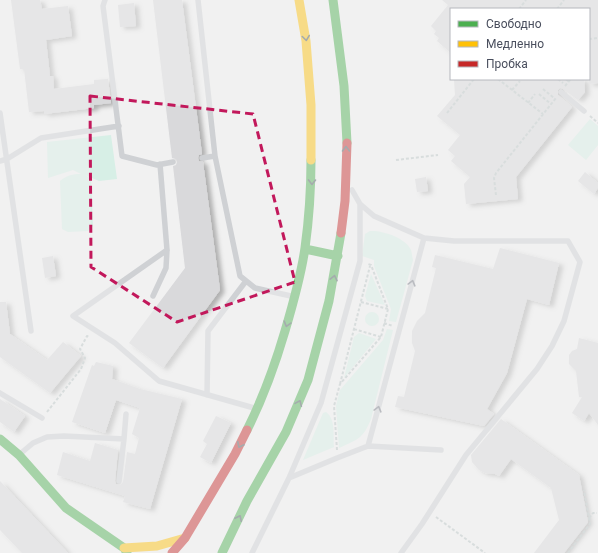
<svg xmlns="http://www.w3.org/2000/svg" width="598" height="553" font-family="Roboto,sans-serif">
  <style>
    .green { fill: #d7efe6 }
    .building { fill: #d9d9db; filter: url(#shadow) }
    .lines { fill: none; stroke-linecap: round; stroke-linejoin: round }
    .path { stroke: #bbc6c6; stroke-width: 2; stroke-dasharray: 3 2; stroke-linecap: butt }
    .lane { stroke: #cfd1d4; stroke-width: 5.5 }
    .fast { stroke: #4caf50; stroke-width: 9 }
    .slow { stroke: #ffc107; stroke-width: 9 }
    .jam { stroke: #c62828; stroke-width: 9 }
    .oneway { stroke: #49585c }
    .oneway2 { stroke: #787c87 }
    .marked { fill: none; stroke: #c2185b; stroke-width: 3; stroke-dasharray: 8 5; stroke-linejoin: round }
  </style>
  <defs>
    <filter id="shadow"><feDropShadow dx="4.5" dy="2.5" stdDeviation="2" flood-color="#0004"/></filter>
  </defs>
  <rect width="100%" height="100%" fill="#f1f1f1"/>
  <path class="green" d="M590 119 598 126V145L586 160 568 145Z
    M111 135 117 179 99 181 85 175 91 179 93 226 88 231 68 232 62 229 60 181C67 175 73 174 81 174L73 170 48 178 47 142Z
    M370 231C382 230 406 238 411 250 412 253 412 257 413 260L396 322 389 321 391 309 374 266V260L362 256 365 234Z
    M371 274 385 305 367 301 365 296Z
    M365 319a7 7 0 1 1 14 0a7 7 0 1 1-14 0Z
    M387 329 393 330 371 419C363 439 358 439 339 448L336 406 340 390 383 340Z
    M359 333 376 339 344 378 354 337Z
    M326 412C336 419 333 436 334 447L303 460 323 413Z"/>
  <path class="building" d="M11 0H40L42 9 68 6 72 36 46 40 50 76H53L54 89 94 84V80L108 79 111 103 94 105V108L44 114V111L29 112 24 69H20Z
    M153 0H182L202 154 199 155 198 158 199 161 203 162 220 290 163 368 129 343 185 268 173 166 176 165 177 162 176 159 172 158Z
    M442 0H598V83L589 84V9H453L451 8V53L437 41 439 38 434 34 436 31 431 26 448 5Z
    M134 3 136 26 120 27 118 5Z
    M454 79H584L585 92 578 100 563 89 560 88 558 90V95L572 107 516 177 518 199 466 204 464 184 470 177 451 161 455 156 448 150 460 135 437 116 455 95Z
    M585 172 598 183V188L594 194 578 181Z
    M426 177 428 191 417 192 415 179Z
    M500 248 559 263 549 305 527 299 507 373 487 409 494 414 484 426 395 407 398 396 404 397 415 351 412 343V331L417 321 425 313 436 268 432 267 435 255 493 269Z
    M53 256 56 276 45 278 42 258Z
    M0 302H6L10 334 47 360 63 342 81 356 50 393 0 357Z
    M579 338 598 343V425L589 413 584 421 572 413 582 397H579L576 371 569 364V355L572 351 577 349Z
    M96 362 113 366 112 379 140 389 182 399 150 509 123 502 125 496 57 475 63 452 90 461 95 443 118 450 115 481 116 484 120 485 123 482 127 452 135 454 139 438 132 434 140 408 116 400 105 433 72 422 92 365 94 366Z
    M0 399 25 416 14 432 0 422Z
    M216 416 231 423 211 463 200 457 207 444 203 441Z
    M501 419 579 475 588 522 564 553H534L559 520 551 488 511 459 499 476 495 474 485 473 479 470 472 462 471 455Z
    M0 481 68 553H22L0 530Z"/>
  <g class="lines">
    <path class="path" d="M519 9 526 0
      M557 9 564 0
      M589 39 598 38
      M498 79 543 114
      M558 79 563 83
      M566 79 569 82
      M565 86 571 79
      M543 89 554 98
      M512 90 520 81
      M539 94 551 104
      M528 103 535 94
      M447 113 474 79
      M590 116 598 123
      M396 160 438 155
      M496 195 494 178 496 173 556 98
      M361 302 388 309
      M384 323 393 326
      M354 329 381 337
      M340 384 370 266
      M47 412 81 369 85 358 80 349 87 336 89 337
      M337 450 334 406 340 384 381 337 388 309 371 265 368 264
      M436 517 485 553
      M589 518 593 513H597
      M568 553 590 524 584 490"/>
    <path class="lane" d="M105 0 103 6 122 156 157 165 173 162
      M198 0 215 156 240 276 255 288 291 296
      M561 92 584 111
      M0 113 31 331
      M202 158 215 156
      M0 161 7 159 41 138 119 126
      M352 190 360 204 374 216 424 238 454 241H568L580 262 564 321 552 346 537 369 466 455 422 524 401 553
      M167 250 73 316 115 343 159 381 254 408
      M153 296 166 268 167 250 160 164
      M0 393 42 418
      M207 395 208 331 246 281
      M368 446 424 238
      M20 454 33 443 47 437 64 436 124 439 126 414
      M289 478 321 403 360 261V204
      M119 481 124 439
      M252 553 289 478 337 458 368 446 441 450"/>
    <path class="fast" d="M333 0 344 86 347 143
      M305 249 338 256
      M247 430C263 398 275 365 285 331 293 304 301 276 305 248 309 219 311 190 311 160
      M0 439 19 455 66 508 124 548 127 553
      M222 553 247 501 286 432 308 380 329 301 341 233"/>
    <path class="slow" d="M299 0 306 41 311 105V160
      M124 548 157 546 185 538"/>
    <path class="jam" d="M341 233 345 201 347 143
      M172 553 185 538 235 454 247 430"/>
  </g>
  <defs><path id="oneway-chevron" d="M-2-3.5L2.5 0L-2 3.5" fill="none" stroke-width="1.6" stroke-linecap="round" stroke-linejoin="round"/></defs>
  <g class="oneway">
    <use href="#oneway-chevron" transform="translate(306 38) rotate(82)"/>
    <use href="#oneway-chevron" transform="translate(346 149) rotate(-90)"/>
    <use href="#oneway-chevron" transform="translate(312 182) rotate(91)"/>
    <use href="#oneway-chevron" transform="translate(334 278) rotate(-78)"/>
    <use href="#oneway-chevron" transform="translate(287 324) rotate(106)"/>
    <use href="#oneway-chevron" transform="translate(299 403) rotate(-66)"/>
    <use href="#oneway-chevron" transform="translate(240 445) rotate(116)"/>
    <use href="#oneway-chevron" transform="translate(239 518) rotate(-65)"/>
  </g>
  <g class="oneway2">
    <use href="#oneway-chevron" transform="translate(412 283) rotate(-75)"/>
    <use href="#oneway-chevron" transform="translate(378 409) rotate(-75)"/>
  </g>
  <path d="M0 0H598V553H0ZM90 96 253 114 295 282 177 322 91 267Z" fill="#f1f1f1" fill-opacity=".55" fill-rule="evenodd"/>
  <path class="marked" d="M90 96 253 114 295 282 177 322 91 267Z"/>
  <rect x="450" y="8" width="140" height="72" fill="#ffffff" stroke="#b6b8be"/>
  <rect x="458" y="21" width="20" height="6" fill="#4caf50" stroke="#b6b8be"/>
  <text x="486" y="28" font-size="12" fill="#494e5d">Свободно</text>
  <rect x="458" y="41" width="20" height="6" fill="#ffc107" stroke="#b6b8be"/>
  <text x="486" y="48" font-size="12" fill="#494e5d">Медленно</text>
  <rect x="458" y="61" width="20" height="6" fill="#c62828" stroke="#b6b8be"/>
  <text x="486" y="68" font-size="12" fill="#494e5d">Пробка</text>
</svg>
